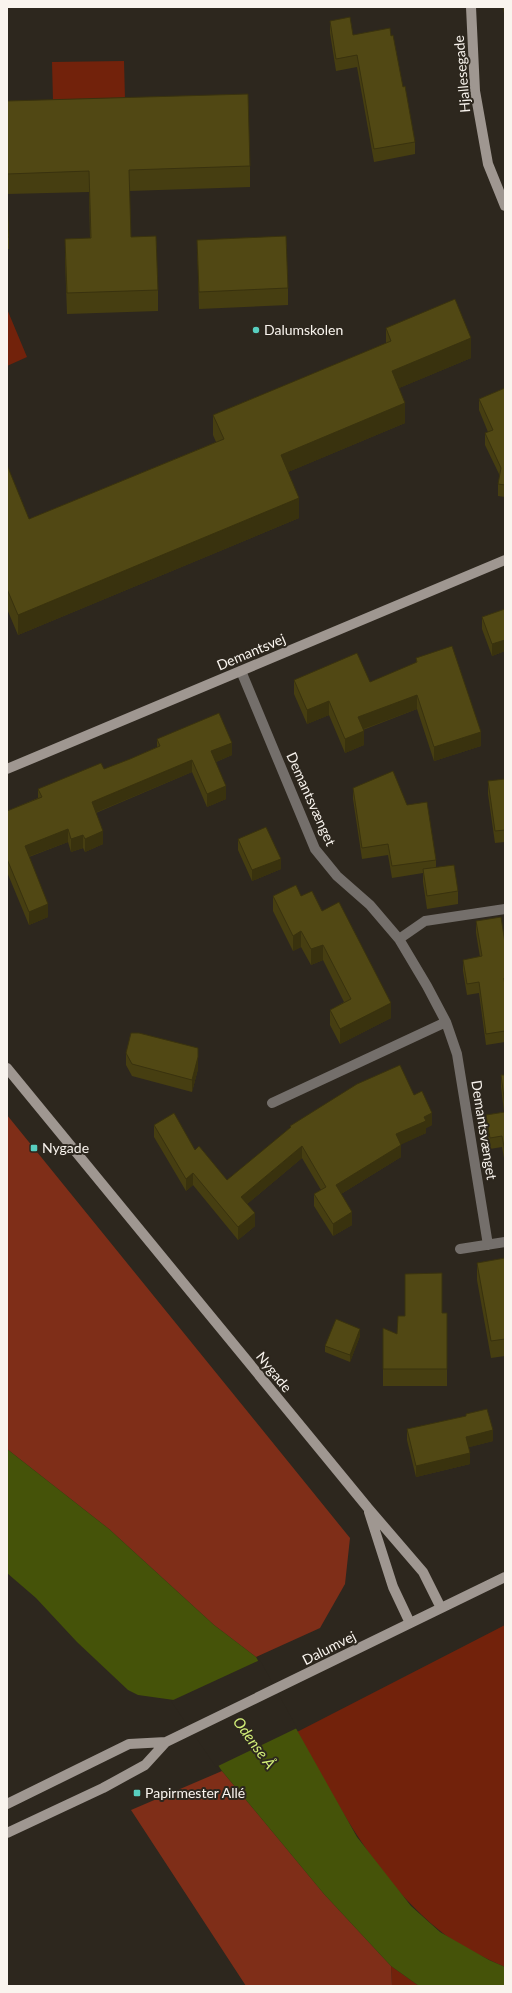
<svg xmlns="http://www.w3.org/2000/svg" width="512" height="1993" font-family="Lato,sans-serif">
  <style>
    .green { fill: #72220b }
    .forest { fill: #7f2e18 }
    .water { fill: #455309 }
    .pier { fill: #2d271e }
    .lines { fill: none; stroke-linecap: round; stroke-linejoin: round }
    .street { stroke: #746f6b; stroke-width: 10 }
    .secondary { stroke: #9f9791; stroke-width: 10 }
    .wall { fill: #463e11 }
    .shaded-wall { fill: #39320e }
    .building { fill: #514814; stroke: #39320e }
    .poi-dot { fill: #58cebf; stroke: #2d271e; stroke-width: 1.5 }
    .labels { text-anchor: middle; stroke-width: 4; stroke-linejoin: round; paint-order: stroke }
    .street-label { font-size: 14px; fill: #f9f4ee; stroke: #2d271e }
    .poi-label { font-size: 14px; fill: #f9f4ee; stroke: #2d271e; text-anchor: start }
    .water-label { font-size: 15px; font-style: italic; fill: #d2ee78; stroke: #2d271e }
  </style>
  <rect width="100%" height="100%" fill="#2d271e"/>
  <path class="green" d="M124 61 125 99 53 101 52 62Z
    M7 309 27 357 7 366Z
    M505 1625V1967C485 1958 455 1944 439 1930 375 1878 337 1803 297 1732Z
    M391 1966 419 1986H392Z"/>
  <path class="forest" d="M7 1115 350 1538 345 1584 320 1628 256 1657 214 1625 109 1529 7 1449Z
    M222 1771 324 1894 391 1966 392 1986H246L131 1810Z"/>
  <path class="water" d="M7 1449 109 1529 214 1625 256 1657 357 1837 411 1906 440 1932 489 1960 505 1967V1986H419L391 1966 324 1894 222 1771 174 1700 138 1695 128 1690 77 1642 36 1598 7 1573Z"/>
  <path class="pier" d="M260 1660 297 1728 216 1767 171 1701Z"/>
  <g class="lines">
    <path class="street" d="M241 671 315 849 337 876 370 905 399 939 427 986 446 1022 457 1054 488 1245
      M399 939 425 921 505 909
      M272 1103 446 1022
      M460 1249 505 1242"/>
    <path class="secondary" d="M471 7 475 91 488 164 505 206
      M7 769 505 560
      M7 1068 368 1508 423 1572 441 1608
      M369 1512 393 1587 410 1623
      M7 1804 129 1744 166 1742
      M7 1833 103 1788 145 1765 166 1742 505 1577"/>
  </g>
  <path class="wall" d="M503 7H505V20Z
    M330 21 353 35 403 87 415 142V154L374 162 357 67 336 71 330 33Z
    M7 101 250 166V187L129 191 131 237 158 290V311L67 314 65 259V239L90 238 89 192 7 194Z
    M7 202 9 237V249H7Z
    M197 240 288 288V305L199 309Z
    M386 328 471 358 399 388 405 423 288 472 299 518 18 635 7 609V465L29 519 216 442 213 435V415L386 343Z
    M505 383V497L498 496V484L500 476 485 445V433L488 432 479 410V399L505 388Z
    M505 609V651L492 656 482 629V617Z
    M416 658 481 746 434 761 417 709 363 730 364 745 345 753 329 715 307 724 294 694V680L370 682 416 663Z
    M157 739 232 755 216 762 226 799 207 807 192 772 96 813 103 844 85 852 83 848 71 852 68 842 29 857 48 917 29 925 7 872V811L38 798V789L104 769 130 759 157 747Z
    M505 779V842L495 843 488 794V781Z
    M353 788 407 805 436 860V867L458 891V904L427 909 423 882V873L392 878 388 855 362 859 353 799Z
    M238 839 281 869 252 881 238 850Z
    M273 896H301L322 911 391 1018 340 1044 330 1025V1010L344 1002 323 960 311 965 301 947 293 951 273 911Z
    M476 921 505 943V1042L486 1045 479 993 467 995 463 971V960L480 957 476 933Z
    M126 1053 198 1069 192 1092 132 1076 126 1065Z
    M501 1075H505V1164L502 1147 490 1149 486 1126V1115L504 1112 501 1087Z
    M414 1095 432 1125 426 1128V1133L401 1144V1157L341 1194 352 1225 333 1236 314 1206V1194L321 1190 302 1158 247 1204 255 1226 238 1240 193 1185 186 1191 154 1137V1125L195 1150 227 1180 290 1128V1126Z
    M505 1258V1356L491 1358 477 1280V1263Z
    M442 1313H447V1386H383V1328L397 1334 405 1316Z
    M360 1336 350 1362 325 1352V1346Z
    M466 1414 493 1441 469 1447 470 1464 416 1477 407 1440V1429L466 1416Z"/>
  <path class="shaded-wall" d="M471 338V358L392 391V371Z
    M405 403V423L281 475V455Z
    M299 498V518L18 635V615Z
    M505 640V651L492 656V644Z
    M417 695V709L358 731V717Z
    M329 701V715L307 724V710Z
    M364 731V745L345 753V739Z
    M481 732V746L434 761V747Z
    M232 743V755L211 764V751Z
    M192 760V772L92 814V802Z
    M226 786V799L207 807V794Z
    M68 829V842L25 858V846Z
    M103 831V844L85 852V839Z
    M83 835V848L71 852V839Z
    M281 859V869L252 881V870Z
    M48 904V917L29 925V912Z
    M301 931V947L293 951V936Z
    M323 945V960L311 965V949Z
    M391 1003V1018L340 1044V1029Z
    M198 1057V1069L192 1092V1080Z
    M432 1113V1125L426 1128V1133L396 1147V1134L424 1117Z
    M401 1145V1157L336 1197V1185Z
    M302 1146V1158L241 1209V1197Z
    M193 1173V1185L186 1191V1179Z
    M352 1212V1225L333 1236V1224Z
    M255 1213V1226L238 1240V1227Z
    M360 1329V1336L350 1362V1355Z
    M493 1430V1441L466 1448V1437Z
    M470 1453V1464L416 1477V1466Z"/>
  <path class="building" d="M350 17 353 35 390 28 391 36 393 35 403 87 405 86 415 142 374 149 357 55 336 59 330 21Z
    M248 94 250 166 129 170 131 237 156 236 158 290 67 293 65 239 91 238 89 171 7 174V101Z
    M7 202 9 237H7Z
    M286 236 288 288 199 292 197 240Z
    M455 299 471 338 392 371 405 403 281 455 299 498 18 615 7 589V465L29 519 224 439 213 415 391 341 386 328Z
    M505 388V485L498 484 501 468 485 433 493 430 479 399Z
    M505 609V640L492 644 482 617Z
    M452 646 481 732 434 747 417 695 358 717 364 731 345 739 329 701 307 710 294 680 357 653 370 682 417 662 416 658Z
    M219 713 232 743 211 751 226 786 207 794 192 760 92 802 103 831 85 839 83 835 71 839 68 829 25 846 48 904 29 912 7 859V811L42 797 38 789 101 763 104 769 130 759 160 746 157 739Z
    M393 771 407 805 427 802 436 860 392 866 388 844 362 848 353 788Z
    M505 779V830L495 831 488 781Z
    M266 827 281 859 252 870 238 839Z
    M454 865 458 891 427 896 423 869Z
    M296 885 301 896 312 891 322 911 339 902 391 1003 340 1029 330 1010 351 999 323 945 311 949 301 931 293 936 273 896Z
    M501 917 505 943V978H504L505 987V1031L486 1034 479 982 467 984 463 960 482 956 476 921Z
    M131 1033H139L198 1048V1057L192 1080 132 1064 126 1053Z
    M400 1065 414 1095 422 1091 432 1113 424 1117 426 1121 396 1134 401 1145 336 1185 352 1212 333 1224 314 1194 326 1187 302 1146 241 1197 255 1213 238 1227 193 1173 186 1179 154 1125 174 1113 195 1150 199 1146 227 1180 291 1127 290 1126 357 1084Z
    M501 1075H505V1105Z
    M505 1112V1152L502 1136 490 1138 486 1115Z
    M505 1258V1339L491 1341 477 1263Z
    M442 1273V1313H447V1369H383V1328L397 1334 398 1316H405V1274Z
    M336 1319 360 1329 350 1355 325 1346Z
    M487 1409 493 1430 466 1437 470 1453 416 1466 407 1429 466 1416V1414Z"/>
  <g class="poi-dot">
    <circle cx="256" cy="330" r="4"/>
    <rect x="30" y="1144" width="8" height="8" rx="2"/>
    <rect x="133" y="1789" width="8" height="8" rx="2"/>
  </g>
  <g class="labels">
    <g class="street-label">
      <text transform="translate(462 74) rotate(-95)" y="5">Hjallesegade</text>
      <text transform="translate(251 652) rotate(-23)" y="5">Demantsvej</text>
      <text transform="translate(311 799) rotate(66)" y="5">Demantsvænget</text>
      <text transform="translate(484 1130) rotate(81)" y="5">Demantsvænget</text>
      <text transform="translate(274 1372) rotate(51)" y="5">Nygade</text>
      <text transform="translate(329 1648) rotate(-27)" y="5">Dalumvej</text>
    </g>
    <g class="poi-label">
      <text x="264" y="335">Dalumskolen</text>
      <text x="42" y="1153">Nygade</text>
      <text x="145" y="1798">Papirmester Allé</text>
    </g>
    <g class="water-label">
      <text transform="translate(254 1743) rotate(54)" y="5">Odense Å</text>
    </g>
  </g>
  <rect width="512" height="1993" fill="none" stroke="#f9f4ee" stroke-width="16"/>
</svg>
